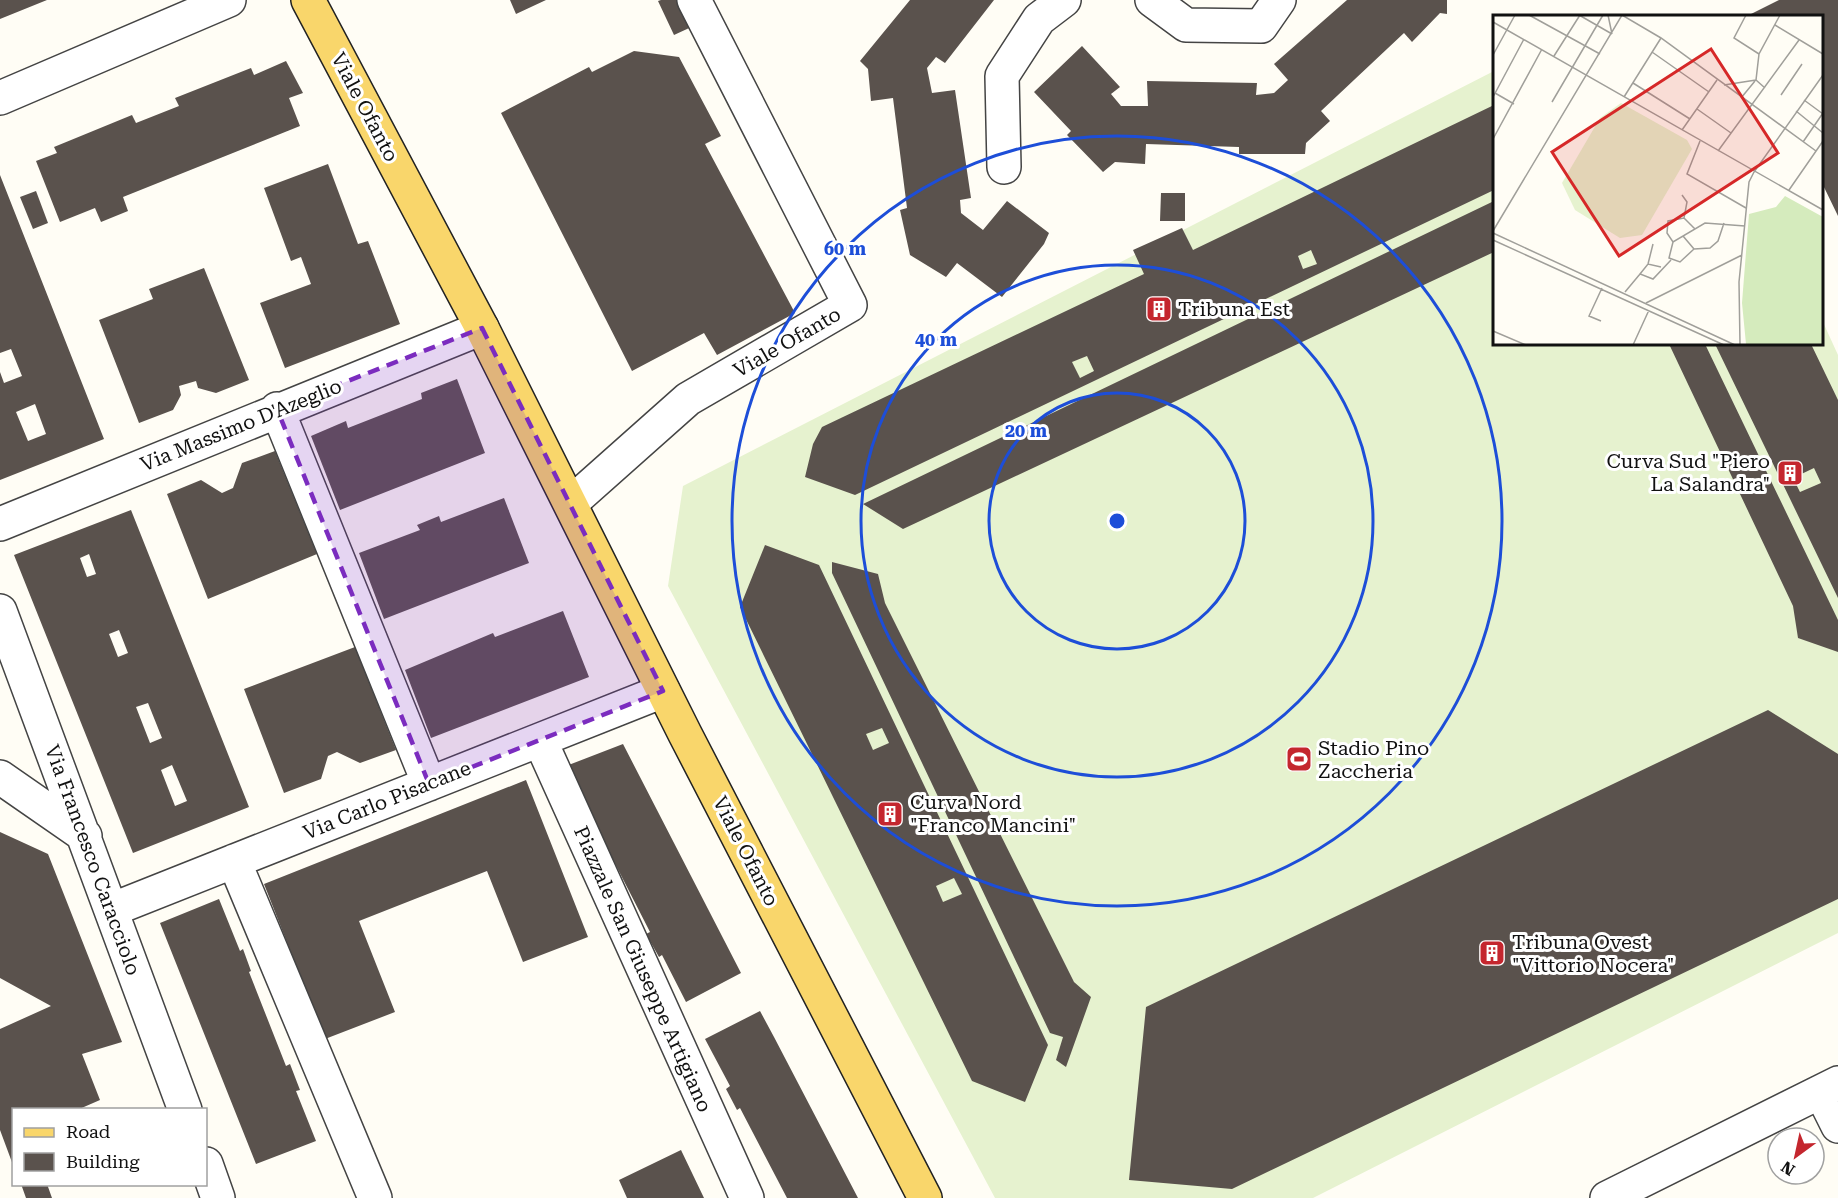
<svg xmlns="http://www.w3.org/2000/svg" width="1838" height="1198" font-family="'Roboto Serif',serif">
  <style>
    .pitch { fill: #e6f2cf }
    .building { fill: #5a524d; fill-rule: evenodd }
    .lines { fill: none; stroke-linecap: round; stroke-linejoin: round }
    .minor-casing { stroke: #444; stroke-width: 36 }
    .major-casing { stroke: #222; stroke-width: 36 }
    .minor { stroke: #fff; stroke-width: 33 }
    .major { stroke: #f9d66b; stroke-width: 33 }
    .marked { fill: #7b2cbf; fill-opacity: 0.2; stroke: #7b2cbf; stroke-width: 4.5; stroke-dasharray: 12 8; stroke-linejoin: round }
    .ring { fill: none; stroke: #1d4ed8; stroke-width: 3 }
    .labels { text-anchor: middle; stroke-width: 6; stroke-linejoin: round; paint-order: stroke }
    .street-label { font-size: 20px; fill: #111; stroke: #fff }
    .poi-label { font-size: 20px; fill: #111; stroke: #fff; text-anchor: start }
    .inset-road { fill: none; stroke: #a09f9a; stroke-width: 1.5 }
    .view { fill: #d62828; fill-opacity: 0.15; stroke: #d62828; stroke-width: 3 }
    .inset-edge { fill: none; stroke: #111; stroke-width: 3 }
    .centre { fill: #1d4ed8; stroke: #fff; stroke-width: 3 }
    .ring-label { font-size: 18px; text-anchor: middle; font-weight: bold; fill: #1d4ed8; stroke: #fff; stroke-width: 6; stroke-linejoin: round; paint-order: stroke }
  </style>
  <rect width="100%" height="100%" fill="#fffdf5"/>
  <path class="pitch" d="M1494 71V344H1822V320L1838 355V933L1313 1198H995L668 586 683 486Z"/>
  <path class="building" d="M0 0H47L0 19Z
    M510 0H546L516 14Z
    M661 0H689L700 23 674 35 658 1Z
    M910 0H994L945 63 936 57 927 68 932 93 955 90 971 198 960 200 961 213 983 230 1007 201 1049 233 1044 244 1002 297 957 263 946 277 910 255 900 210 907 208 893 98 871 101 868 69 860 61Z
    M1347 0H1447V14L1440 13 1412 42 1404 33 1321 111 1330 121 1306 143 1305 154H1239V147L1146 144 1145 164 1115 162 1103 172 1067 135 1071 131 1034 92 1082 46 1120 87 1111 94 1121 106H1148L1147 81 1257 83 1256 95 1274 93 1288 80 1274 64Z
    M1779 0H1838V216L1822 183V16H1747Z
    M634 51 679 57 721 136 705 144 795 313 717 355 704 333 632 371 501 113 589 67 592 72Z
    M286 61 303 93 289 98 300 126 123 197 128 211 101 222 95 208 60 222 36 161 57 153 54 147 132 115 136 123 179 106 175 98 251 68 254 75Z
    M1494 105V190L855 495 805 477 813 444 822 427 1144 274 1133 250 1182 228 1193 250ZM1311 250 1317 264 1303 269 1298 256ZM1087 356 1094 371 1080 378 1072 362Z
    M328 164 358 244 368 241 400 324 285 368 260 303 311 284 301 257 291 261 264 188Z
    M0 175 104 439 0 480V372L4 383 22 376 11 349 0 353ZM35 404 46 434 28 441 16 412Z
    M36 191 48 223 33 229 20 197Z
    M1161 193H1185V221H1160Z
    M1494 201V252L903 529 863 504Z
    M204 268 249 380 216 393 198 388 196 381 179 386 181 395 173 410 139 423 99 320 153 299 149 289Z
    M1669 344H1705L1838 620V652L1798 638 1793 606Z
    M1715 344H1811L1838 400V598ZM1814 468 1821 483 1800 492 1793 478Z
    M457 379 485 453 340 510 311 436 346 421 348 428 422 399 421 393Z
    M275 451 317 554 208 599 167 494 201 480 222 493 233 488 242 463Z
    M504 498 529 563 384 619 359 553 420 530 417 525 439 516 441 522Z
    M131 510 249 807 133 853 14 555ZM89 554 96 574 87 577 80 558ZM119 630 128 653 118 657 109 634ZM148 703 162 738 150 743 136 707ZM172 765 187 801 175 806 161 770Z
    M765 545 819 565 1048 1045 1025 1102 972 1081 740 607ZM882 728 889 743 873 750 866 734ZM954 878 962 894 943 902 936 886Z
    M832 562 878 574 885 603 1074 982 1091 997 1066 1067 1056 1060 1063 1037 1050 1033 832 573Z
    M563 611 589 677 431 738 405 670 493 633 495 637Z
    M355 647 396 750 360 763 337 752 328 756 321 779 284 793 244 689Z
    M1768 710 1838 754V899L1232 1189 1129 1180 1146 1007Z
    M623 744 741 973 686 1002 662 955 659 957 646 934 650 932 604 842 601 843 566 766Z
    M526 780 588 937 523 962 487 871 420 897 359 921 395 1012 325 1039 264 884Z
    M0 832 48 854 122 1042 82 1054 100 1100 77 1110H14L13 1165 0 1130V1029L51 1006 0 978Z
    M219 899 240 951 243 949 251 971 249 972 286 1066 290 1064 300 1090 296 1091 316 1141 256 1164 160 923Z
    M760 1011 774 1037 858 1198H787L740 1108 737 1110 726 1089 730 1086 705 1039Z
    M681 1150 704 1198H627L619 1180Z
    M21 1184H47L52 1198H26Z"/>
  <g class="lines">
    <g class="minor-casing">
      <path id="minor" d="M1152 0 1186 25 1261 26 1279 0
        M0 98 229 0
        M1004 167 1002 76 1039 19 1064 0
        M277 409 429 784
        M571 503 688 399 850 305 694 0
        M0 524 482 328
        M0 611 185 1110
        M540 740 747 1198
        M0 777 85 836
        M234 861 375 1198
        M111 910 663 691
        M1821 1092 1838 1126
        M206 1164 218 1198
        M1607 1198 1838 1083"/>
    </g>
    <g class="major-casing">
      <path id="major" d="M308 0 482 328 685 734 925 1198"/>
    </g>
    <use href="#minor" class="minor"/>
    <use href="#major" class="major"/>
  </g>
  <path class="marked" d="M482 328 663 691 429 784 277 409Z"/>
  <g class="ring">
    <circle cx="1117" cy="521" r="128"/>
    <circle cx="1117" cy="521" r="256"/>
    <circle cx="1117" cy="521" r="385"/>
  </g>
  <defs>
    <g id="building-square" transform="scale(1.35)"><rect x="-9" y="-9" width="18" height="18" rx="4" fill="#c4262e" stroke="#fff"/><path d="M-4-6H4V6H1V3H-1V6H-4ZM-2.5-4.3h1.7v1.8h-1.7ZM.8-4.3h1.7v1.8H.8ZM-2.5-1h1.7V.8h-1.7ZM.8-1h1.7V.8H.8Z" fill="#fff"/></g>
    <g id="stadium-square" transform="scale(1.35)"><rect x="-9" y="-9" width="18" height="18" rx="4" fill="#c4262e" stroke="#fff"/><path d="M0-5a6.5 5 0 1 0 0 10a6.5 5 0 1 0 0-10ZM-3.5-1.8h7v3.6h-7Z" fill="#fff"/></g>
  </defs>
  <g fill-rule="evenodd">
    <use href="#building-square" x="1159" y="309"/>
    <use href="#building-square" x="1790" y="473"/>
    <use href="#stadium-square" x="1299" y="759"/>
    <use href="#building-square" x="890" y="814"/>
    <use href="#building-square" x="1492" y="953"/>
  </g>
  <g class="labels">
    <g class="street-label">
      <text transform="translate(365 107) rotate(62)" y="7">Viale Ofanto</text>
      <text transform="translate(787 342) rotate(-30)" y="7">Viale Ofanto</text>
      <text transform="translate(241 425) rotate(-22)" y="7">Via Massimo D'Azeglio</text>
      <text transform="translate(387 800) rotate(-22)" y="7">Via Carlo Pisacane</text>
      <text transform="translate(746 851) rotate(63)" y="7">Viale Ofanto</text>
      <text transform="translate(93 860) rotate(70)" y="7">Via Francesco Caracciolo</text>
      <text transform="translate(643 969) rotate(66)" y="7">Piazzale San Giuseppe Artigiano</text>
    </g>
    <g class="poi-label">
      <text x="1178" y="316">Tribuna Est</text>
      <text x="1770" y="468" text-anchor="end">Curva Sud "Piero<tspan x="1770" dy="23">La Salandra"</tspan></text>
      <text x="1318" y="755">Stadio Pino<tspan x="1318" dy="23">Zaccheria</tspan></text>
      <text x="910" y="809">Curva Nord<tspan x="910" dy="23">"Franco Mancini"</tspan></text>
      <text x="1512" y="949">Tribuna Ovest<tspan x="1512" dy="23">"Vittorio Nocera"</tspan></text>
    </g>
  </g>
  <g transform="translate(1493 15)">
    <rect width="330" height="330" fill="#fffdf5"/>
    <path d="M292 181 330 202V330L253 329 249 288 256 199 283 192Z" fill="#d5ebbd"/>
    <path d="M128 88 194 125 199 134 149 220 127 223 82 195 69 168 107 103Z" fill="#e6f2cf"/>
    <path class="inset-road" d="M36 0 107 39M86 0 119 19M115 0 119 19M253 0 241 23 266 39M0 7 330 195M282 10 330 39M159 37 216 77M0 40 22 0M61 41 87 0M140 68 197 104M231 70 263 65M272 73 263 65 266 39 287 0M2 78 21 89M288 80 309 49M0 82 31 24M131 82 168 23M248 83 262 66M311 85 330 99M59 87 110 0M204 94 238 118M303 96 330 118M189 115 224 65M0 124 49 34M207 126 194 159 253 193M310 127 330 98M225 136 306 25M261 157 330 60M296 175 330 126M189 180 194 187 191 203M202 214 191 203 175 206 174 218 180 227 212 208 252 211M0 216 129 0 168 23 323 136M0 218 242 330M0 225 231 330M180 227 176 243 187 247 201 234 190 221M201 234 217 233 225 226 231 208M155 249 160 229M168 252 155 249 147 259 160 264 178 245M132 277 147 259M153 288 249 240M108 306 96 301 109 273M0 316 33 330M140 330 156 295M247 330 246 267 256 167 261 157"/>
    <path class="view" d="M218 34 285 138 126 241 59 137Z"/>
    <rect width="330" height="330" class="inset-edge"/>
  </g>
  <circle cx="1117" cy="521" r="9" class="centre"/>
  <g class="ring-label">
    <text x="845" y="255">60 m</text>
    <text x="936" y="346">40 m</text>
    <text x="1026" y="437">20 m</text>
  </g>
  <rect x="12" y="1108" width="195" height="78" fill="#ffffff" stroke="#a0a0a0" stroke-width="1.5"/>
  <rect x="24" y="1128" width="30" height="9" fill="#f9d66b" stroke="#a0a0a0" stroke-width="1.5"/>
  <text x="66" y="1138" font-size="18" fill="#111111">Road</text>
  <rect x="24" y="1153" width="30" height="18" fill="#5a524d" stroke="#a0a0a0" stroke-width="1.5"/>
  <text x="66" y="1168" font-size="18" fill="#111111">Building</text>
  <g transform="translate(1796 1156) rotate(213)"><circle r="28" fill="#ffffff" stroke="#a0a0a0" stroke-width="1.5"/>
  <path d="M0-4.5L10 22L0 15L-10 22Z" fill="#c4262e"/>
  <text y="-9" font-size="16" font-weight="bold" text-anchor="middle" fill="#111111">N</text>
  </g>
</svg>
